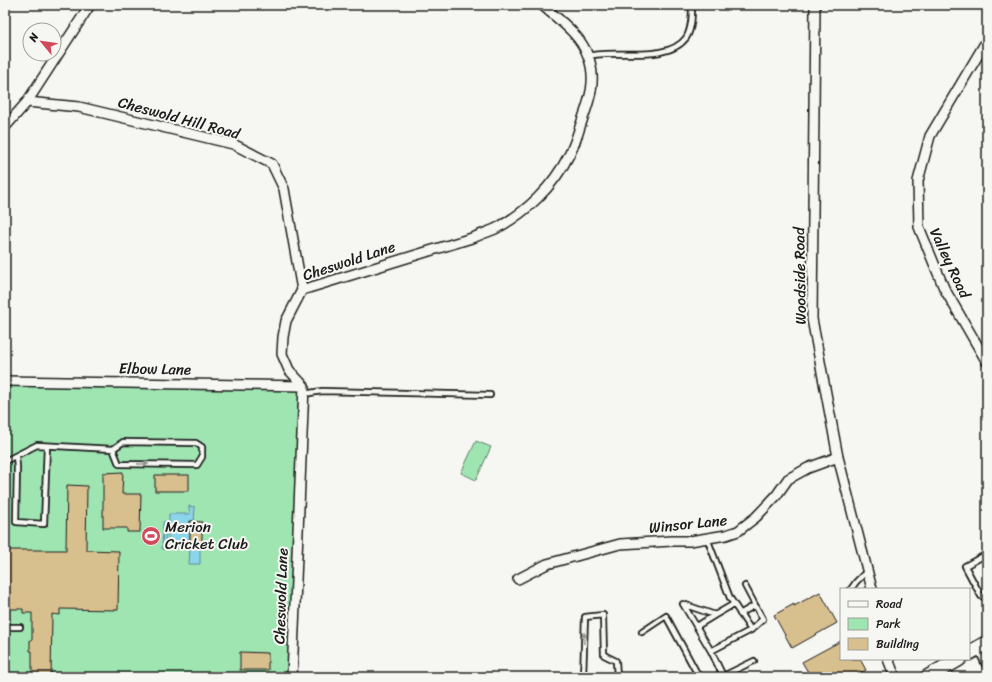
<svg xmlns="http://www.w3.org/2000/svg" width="992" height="682" font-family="Sriracha,sans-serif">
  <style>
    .green { fill: #9fe5b2; stroke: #5e8067 }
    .water { fill: #8ad5ea; stroke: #5e8b98 }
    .building { fill: #d8bf8e; stroke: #1c1c1c }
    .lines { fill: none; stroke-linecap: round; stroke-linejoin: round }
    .lane-casing { stroke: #1c1c1c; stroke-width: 8 }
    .street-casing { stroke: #1c1c1c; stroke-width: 12 }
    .primary-casing { stroke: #1c1c1c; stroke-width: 17 }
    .lane { stroke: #f6f6f2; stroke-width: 4.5 }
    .street { stroke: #f6f6f2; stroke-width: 9 }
    .primary { stroke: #f6f6f2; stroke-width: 14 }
    .oneway { fill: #949492 }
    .labels { text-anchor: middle; stroke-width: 4; stroke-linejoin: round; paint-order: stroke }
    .street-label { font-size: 15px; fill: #1c1c1c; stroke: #f6f6f2 }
    .poi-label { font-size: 15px; fill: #1c1c1c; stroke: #f6f6f2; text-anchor: start }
  </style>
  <rect width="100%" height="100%" fill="#f6f6f2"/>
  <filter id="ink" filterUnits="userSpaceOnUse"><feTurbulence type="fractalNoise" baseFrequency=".025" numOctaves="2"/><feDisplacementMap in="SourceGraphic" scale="8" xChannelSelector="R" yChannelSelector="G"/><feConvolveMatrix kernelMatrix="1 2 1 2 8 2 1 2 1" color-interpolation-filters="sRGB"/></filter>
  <g filter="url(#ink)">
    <path class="green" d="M5 381 304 386 291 677H5Z
      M476 441 491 447 476 480 461 473Z"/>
    <path class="water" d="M189 506 195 507 194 521H190V544H200V564H189L190 548H168V527H166L165 549H162L163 522 166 521V524H169V514H190V511L189 510Z"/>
    <path class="building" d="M123 472 122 494H141L140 532H127V528H103V473Z
      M155 475H189V491H155Z
      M67 485 87 486 86 550 119 551 118 610 60 609V615L52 614 51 677H32V651H30V640H32V613H23V609H5V550H66Z
      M190 521 202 522V542L190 541Z
      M820 592 837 623 792 648 774 615 794 604V606Z
      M841 641V659H860L866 670 853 677H811L802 662Z
      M240 652 268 653V670H240Z"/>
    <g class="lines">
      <g class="lane-casing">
        <path id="lane" d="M588 56C593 55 598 54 604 54 627 52 670 60 686 38 692 29 692 15 692 5
          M304 394 322 391 490 395
          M16 456 17 467 16 522 44 524 47 446
          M5 461 37 445 113 449 123 442 196 443 202 447V457L197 465 119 464 113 449
          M707 538 730 598 751 630 711 651 723 676 754 661
          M987 554 965 566 981 596 987 598
          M851 589 856 582 868 570
          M740 614 755 605 745 586
          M697 626 715 615
          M5 627H20
          M751 630 763 619 755 605
          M642 632 666 616 699 677
          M978 650 987 669
          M711 651 683 604 715 615 734 604
          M583 677 585 617 603 615 604 655 616 661 617 677"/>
      </g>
      <g class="street-casing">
        <path id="street" d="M815 5 812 319 838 457 872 589
          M987 40 930 136 918 181 919 227 944 288 987 362
          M27 102 90 5
          M5 127 27 102 79 107 233 144 272 164 284 189 302 290
          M5 381 304 386
          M518 579 547 564 620 544 672 541H690L726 535 738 531 756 517 776 496 788 479 808 468 838 457
          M888 659 895 677
          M292 677 304 386 289 370 282 354 283 337 286 321 302 290 475 237C481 234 488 232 495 229 526 213 553 187 569 155 575 145 578 132 582 121 590 99 597 79 588 56 580 34 559 20 542 5"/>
      </g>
      <g class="primary-casing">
        <path id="primary" d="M969 653 987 643
          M928 677 959 659"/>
      </g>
      <use href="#lane" class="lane"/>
      <use href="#street" class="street"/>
      <use href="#primary" class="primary"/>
    </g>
    <defs><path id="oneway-solid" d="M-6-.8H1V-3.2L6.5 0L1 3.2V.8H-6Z"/></defs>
    <g class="oneway">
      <use href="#oneway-solid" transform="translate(143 464) rotate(1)"/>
      <use href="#oneway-solid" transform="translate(584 638) rotate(-88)"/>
    </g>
  </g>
  <defs>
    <g id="stadium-disc" transform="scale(1)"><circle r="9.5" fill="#d1495b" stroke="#f6f6f2"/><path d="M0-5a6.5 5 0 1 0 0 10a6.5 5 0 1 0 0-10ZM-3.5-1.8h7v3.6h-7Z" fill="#fff"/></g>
  </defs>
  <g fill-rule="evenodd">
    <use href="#stadium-disc" x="151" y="536"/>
  </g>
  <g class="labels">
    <g class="street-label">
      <text transform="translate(179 118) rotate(15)" y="5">Cheswold Hill Road</text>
      <text transform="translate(349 261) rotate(-18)" y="5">Cheswold Lane</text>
      <text transform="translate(950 263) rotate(65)" y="5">Valley Road</text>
      <text transform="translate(800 276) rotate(-91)" y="5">Woodside Road</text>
      <text transform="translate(155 369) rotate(1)" y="5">Elbow Lane</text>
      <text transform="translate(688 524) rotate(-6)" y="5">Winsor Lane</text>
      <text transform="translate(281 596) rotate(-88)" y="5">Cheswold Lane</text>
    </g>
    <g class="poi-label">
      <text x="165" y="532">Merion<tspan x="165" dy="17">Cricket Club</tspan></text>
    </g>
  </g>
  <rect width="992" height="682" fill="none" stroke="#f6f6f2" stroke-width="20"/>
  <rect x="10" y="10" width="972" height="662" fill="none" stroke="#1c1c1c" stroke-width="1.5" filter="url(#ink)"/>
  <rect x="840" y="588" width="130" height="72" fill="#f6f6f2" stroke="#9f9f9c"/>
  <rect x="848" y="601" width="20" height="6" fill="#f6f6f2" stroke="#9f9f9c"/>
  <text x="876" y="608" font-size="12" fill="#1c1c1c">Road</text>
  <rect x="848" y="618" width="20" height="12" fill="#9fe5b2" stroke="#9f9f9c"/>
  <text x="876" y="628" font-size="12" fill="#1c1c1c">Park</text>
  <rect x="848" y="638" width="20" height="12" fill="#d8bf8e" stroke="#9f9f9c"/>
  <text x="876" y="648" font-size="12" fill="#1c1c1c">Building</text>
  <g transform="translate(42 42) rotate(299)"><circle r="19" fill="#f6f6f2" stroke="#9f9f9c"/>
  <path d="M0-3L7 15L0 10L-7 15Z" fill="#d1495b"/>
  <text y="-6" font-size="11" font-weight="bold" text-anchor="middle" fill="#1c1c1c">N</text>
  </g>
</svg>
